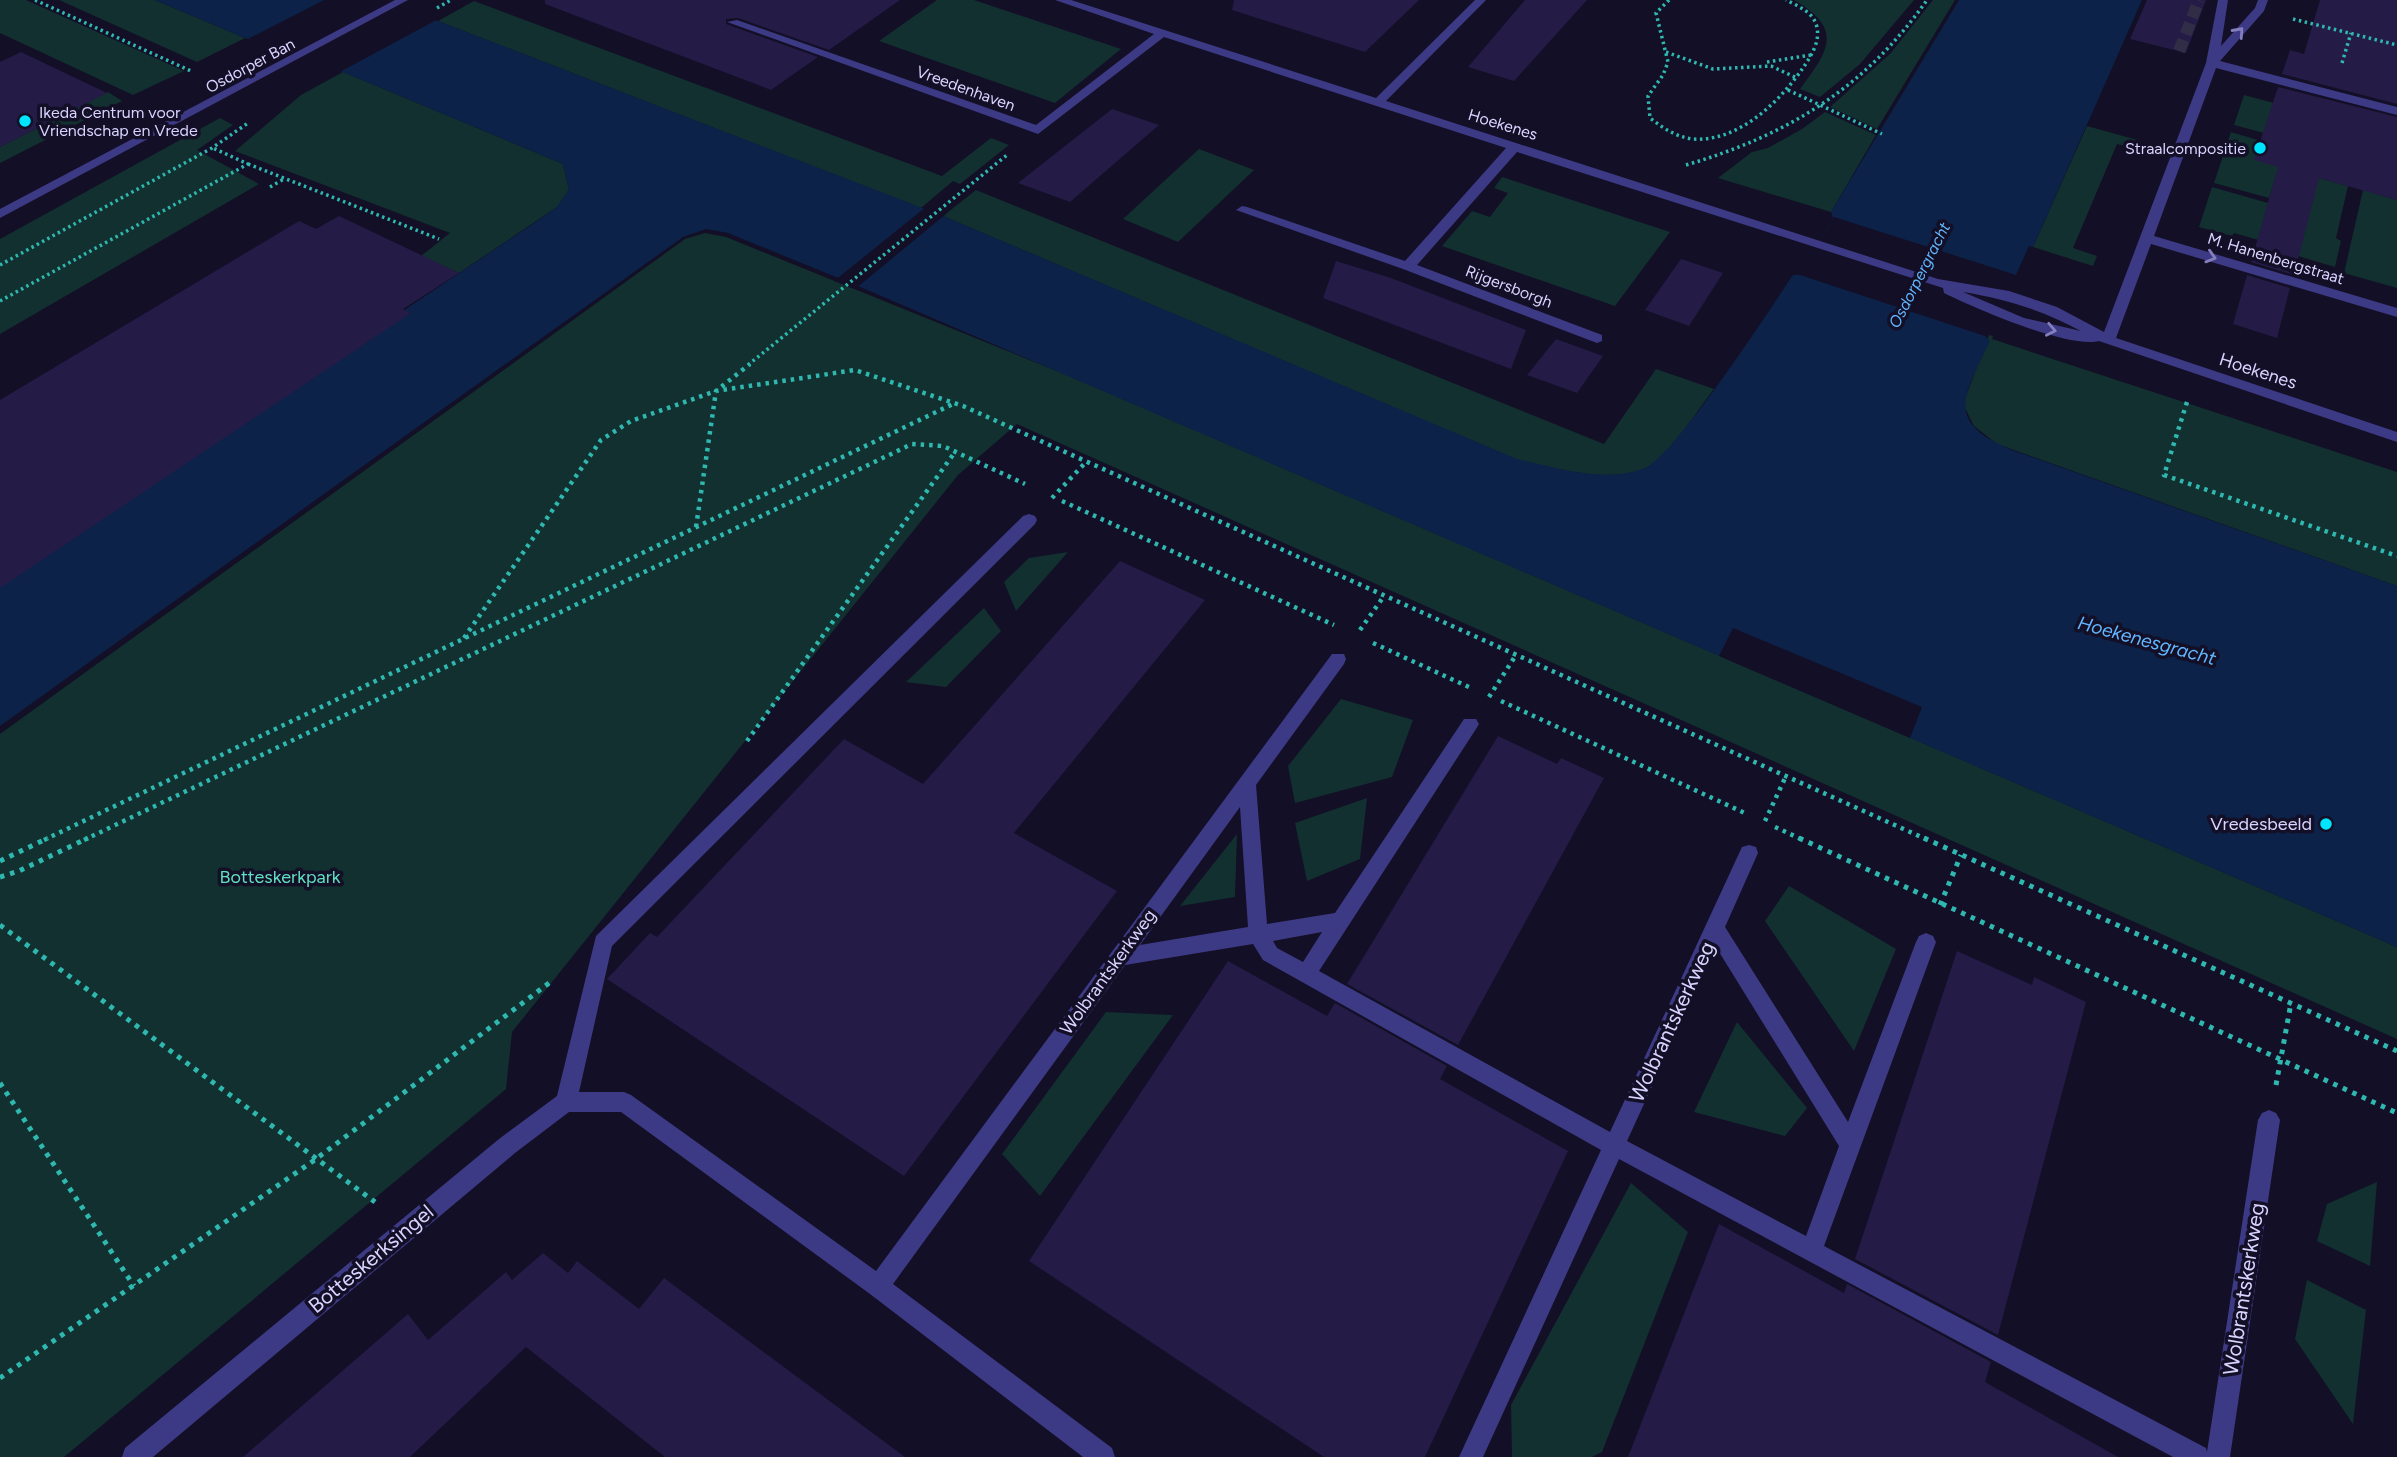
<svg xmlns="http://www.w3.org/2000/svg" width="2397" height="1457" font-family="Figtree,sans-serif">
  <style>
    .green { fill: #12302f }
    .water { fill: #0c2248 }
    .pier { fill: #130f26 }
    .building { fill: #241b47 }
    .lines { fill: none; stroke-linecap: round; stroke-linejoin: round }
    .minor-tunnel { stroke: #312d47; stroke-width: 12; stroke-dasharray: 12 6; stroke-linecap: butt }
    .path-far2 { stroke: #2fb8b0; stroke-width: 3.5; stroke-dasharray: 2.5 3.5; stroke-linecap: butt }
    .path-far1 { stroke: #2fb8b0; stroke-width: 4.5; stroke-dasharray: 3.5 5; stroke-linecap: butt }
    .path { stroke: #2fb8b0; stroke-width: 5; stroke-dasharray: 4.5 6; stroke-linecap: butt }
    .minor { fill: #3d3a85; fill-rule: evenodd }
    .oneway { stroke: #837fbc }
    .poi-dot { fill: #00e5ff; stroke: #130f26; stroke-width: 2.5 }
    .labels { text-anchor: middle; stroke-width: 7; stroke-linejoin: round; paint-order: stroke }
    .far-street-label { font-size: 16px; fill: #d9d4ff; stroke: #130f26 }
    .far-poi-label { font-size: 16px; fill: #d9d4ff; stroke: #130f26; text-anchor: start }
    .far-water-label { font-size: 16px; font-style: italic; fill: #62b6ff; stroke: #130f26 }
    .street-label { font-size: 18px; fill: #d9d4ff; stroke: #130f26 }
    .poi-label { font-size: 18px; fill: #d9d4ff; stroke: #130f26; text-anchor: end }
    .park-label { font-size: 18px; fill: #5fe0c0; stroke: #130f26 }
    .water-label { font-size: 19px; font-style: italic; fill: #62b6ff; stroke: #130f26 }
    .near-street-label { font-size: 21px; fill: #d9d4ff; stroke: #130f26 }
  </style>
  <rect width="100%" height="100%" fill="#130f26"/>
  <path class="green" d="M0 0H26L184 71 133 95 0 33Z
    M59 0H155L245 38 197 62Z
    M937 0H974L1121 49 1055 103 879 41Z
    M1794 0H1914L1860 64 1820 97 1800 89C1829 50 1844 29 1794 0Z
    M1933 0H1955L1877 129 1830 107 1890 54Z
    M474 1 942 176 991 138 1009 145 960 184 953 181 921 208 438 21Z
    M343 72 563 164 569 190 557 207 459 273 421 256 450 233 235 151 301 95Z
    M108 92 122 101 0 163V147Z
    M2244 95 2274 103 2264 133 2234 125Z
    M1825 112 1876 135 1831 212 1718 178 1752 152 1768 148 1802 129Z
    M220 118 233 125 197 150 259 184 0 334V239Z
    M2087 126 2141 141 2138 149 2117 144 2073 248 2097 256 2093 266 2033 247Z
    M2231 132 2261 141 2279 167 2269 198 2214 183Z
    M1199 149 1254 170 1178 242 1123 219Z
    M1502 177 1670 232 1615 306 1442 246 1472 211 1490 217 1508 193 1494 188Z
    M2319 178 2348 186 2336 238 2341 241 2335 267 2261 245 2262 241 2234 233 2232 236 2199 227 2212 187 2268 203Z
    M976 190 1604 444 1656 369 1714 389C1697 411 1681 437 1661 457 1629 491 1556 468 1517 460L943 216Z
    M2363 190 2397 200V288L2344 273Z
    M705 233 726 237 1069 376 2397 947V1039L1017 424 958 475 512 1032 506 1089 64 1457H0V734L685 239Z
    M1989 335 1993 336 1992 339 2397 472V586L1997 444 1974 426 1963 404Z
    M1068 552 1016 611 1004 582 1029 558Z
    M984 608 1001 631 946 687 906 682Z
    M1341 699 1413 720 1392 777 1295 803 1288 766Z
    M1367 798 1360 859 1307 881 1295 823Z
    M1237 834 1235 897 1180 906Z
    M1789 886 1896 949 1854 1051 1765 921Z
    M1106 1012 1173 1015 1040 1196 1002 1154Z
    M1737 1022 1807 1108 1785 1136 1694 1112Z
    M2377 1182 2370 1266 2317 1241 2327 1204Z
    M1631 1183 1688 1232 1602 1452 1592 1457H1512L1511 1405Z
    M2307 1280 2366 1310 2353 1424 2295 1339Z"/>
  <path class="water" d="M155 0H364L438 21 943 216 1517 459C1557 468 1602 483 1643 469 1673 459 1770 309 1793 275H1800L1804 268 1833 218 1831 212 1959 0H2142L2033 247 2029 246 2016 275 2013 274 1988 329 1985 336 1990 341C1965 395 1942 421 2012 450L2397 586V947L858 286 728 233 706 229 683 237 0 726V581L540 219 557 207 569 190 563 164 343 72 245 38Z"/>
  <path class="pier" d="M324 0H377L440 18 338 73 244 41Z
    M926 207 946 214 855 289 834 281Z
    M1834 217 2013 274 1985 336 1800 275Z
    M1733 628 1922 707 1910 738 1719 656Z"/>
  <path class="building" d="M545 0H900L829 50 738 18 726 19V24L818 57 771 90 545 4Z
    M1234 0H1419L1365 52 1232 10Z
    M1525 0H1587L1514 81 1468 67Z
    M2147 0H2206L2186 53 2130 39Z
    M2320 0H2397V104L2282 74 2290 50 2304 54Z
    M21 52 107 93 0 147V62Z
    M2278 87 2397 117V200L2319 178 2294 275 2251 262 2278 167 2254 160Z
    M1112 109 1159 125 1070 202 1018 183Z
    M339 216 459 273 403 309 411 313 0 588V400L299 221 316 229Z
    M1681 259 1723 273 1689 326 1645 310Z
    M1336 261 1391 278 1526 330 1511 369 1323 298Z
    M2247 275 2290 288 2277 338 2233 324Z
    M1556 339 1603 356 1577 393 1527 375Z
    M1120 561 1205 600 1014 833 1117 891 904 1176 607 979 650 933 657 937 844 739 923 784Z
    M1498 736 1557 764 1561 758 1604 778 1458 1045 1347 984Z
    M1957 951 2032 985 2034 977 2086 1002 1998 1335 1855 1259Z
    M1228 961 1327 1016 1335 1003 1447 1066 1440 1079 1568 1151 1425 1457H1324L1029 1261Z
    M1719 1224 1844 1293 1847 1284 1991 1362 1985 1382 2118 1457H1628Z
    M543 1253 568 1273 577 1261 639 1309 664 1278 905 1457H665L526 1347 410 1457H243L408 1314 428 1340 506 1272 512 1280Z"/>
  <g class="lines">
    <path class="minor-tunnel" d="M2179 51 2199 0"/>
    <path class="path-far2" d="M35 0 193 72
      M1669 0 1656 13 1668 62 1663 75 1648 96 1650 118C1663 128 1676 137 1693 139 1739 142 1779 102 1803 68 1811 56 1820 42 1817 28 1815 13 1798 6 1786 0
      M437 8 451 0
      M2293 19 2397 45
      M1666 52 1713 69 1771 66 1797 78
      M1767 62 1811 55
      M2342 63 2351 33
      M1788 90 1882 134
      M248 164 439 239
      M1686 165C1788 135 1865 88 1927 0
      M270 187 284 179
      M0 265 212 148 248 123
      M0 301 248 164 213 148
      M748 365 1007 155"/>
    <path class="path-far1" d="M2187 402 2164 475 2397 556
      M1052 498 1086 462
      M1062 501 1334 625
      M696 527 716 391 750 364
      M1360 630 1384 596
      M464 638 601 440 631 421 716 391 855 370 963 406 1928 840
      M1373 643 1471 688
      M1489 697 1516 655
      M1501 701 1747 814
      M747 741 955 452
      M1765 821 1786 776
      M1775 827 1803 840
      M44 840 955 403
      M84 840 912 444 943 446 1025 484"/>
    <path class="path" d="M1799 838 2397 1113
      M1924 838 2397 1051
      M0 861 48 838
      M0 877 19 871 88 838
      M1940 905 1961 855
      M0 925 375 1202
      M0 1083 134 1286
      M2276 1085 2291 1003
      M0 1378 316 1159 553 980"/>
    <path class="minor" d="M395 0H408L0 218V209Z
      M1055 0H1071L1376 98 1475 0H1486L1386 101 1938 279 2009 291 2057 307 2104 332 2206 63 2218 0H2228L2221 46 2255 8 2258 0H2268L2264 11 2220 61 2397 107V115L2216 68 2154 236 2397 308V317L2151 244 2116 338 2397 432V442L2099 341C2069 349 1974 308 1944 293L1943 288 1517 152 1417 265 1602 335V341L1597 343 1403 269 1236 210 1242 206 1247 207 1405 261 1506 148 1164 37 1038 134 727 22 737 20 1036 125 1154 34ZM1963 292C2006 299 2042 310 2081 331L2024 318Z
      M1029 514 1035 516 1037 520 1035 524 612 946 579 1092H624L631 1095 876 1271 1332 654H1344L1346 659 1344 664 1256 785 1267 924 1335 913 1464 719H1476L1479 724 1476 729 1319 971 1610 1132 1742 847 1749 845 1756 847 1758 853 1725 927 1848 1122 1916 942 1919 936 1926 933 1933 936 1936 942 1824 1246 2206 1448 2207 1452 2258 1120 2262 1113 2269 1110 2276 1113 2280 1120 2230 1457H2173L1619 1159 1483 1457H1459L1601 1150 1263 960 1253 944 1125 965 893 1284 1112 1448 1115 1457H1083L870 1294 621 1112H569L515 1153 153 1457H122L125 1448 499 1139 557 1096 596 936 1023 516ZM1240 807 1248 927 1140 945ZM1322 932 1303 962 1277 948 1273 941ZM1716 947 1839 1146 1806 1236 1627 1141Z"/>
  </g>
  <defs><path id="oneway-chevron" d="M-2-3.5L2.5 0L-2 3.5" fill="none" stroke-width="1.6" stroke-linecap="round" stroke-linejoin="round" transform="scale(1.75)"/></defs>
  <g class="oneway">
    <use href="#oneway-chevron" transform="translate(2239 32) rotate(-48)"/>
    <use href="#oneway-chevron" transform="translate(2211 257) rotate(17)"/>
    <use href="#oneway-chevron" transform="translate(2051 330) rotate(11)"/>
  </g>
  <g class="poi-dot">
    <circle cx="25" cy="121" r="7"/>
    <circle cx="2260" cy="148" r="7"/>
    <circle cx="2326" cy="824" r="7"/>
  </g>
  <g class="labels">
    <g class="far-street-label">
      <text transform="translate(250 65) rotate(-28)" y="6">Osdorper Ban</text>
      <text transform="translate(966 88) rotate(20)" y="6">Vreedenhaven</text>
      <text transform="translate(1503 124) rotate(17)" y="6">Hoekenes</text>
      <text transform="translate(2276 258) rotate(17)" y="6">M. Hanenbergstraat</text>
      <text transform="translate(1509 286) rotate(21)" y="6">Rijgersborgh</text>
    </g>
    <g class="far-poi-label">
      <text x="39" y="118">Ikeda Centrum voor<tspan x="39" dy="18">Vriendschap en Vrede</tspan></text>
      <text x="2246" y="154" text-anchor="end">Straalcompositie</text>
    </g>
    <g class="far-water-label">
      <text transform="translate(1919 275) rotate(-63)" y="6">Osdorpergracht</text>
    </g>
    <g class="street-label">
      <text transform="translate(2258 371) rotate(18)" y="6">Hoekenes</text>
      <text transform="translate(1108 972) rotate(-54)" y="6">Wolbrantskerkweg</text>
    </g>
    <g class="poi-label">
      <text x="2312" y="830">Vredesbeeld</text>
    </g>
    <g class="park-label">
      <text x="280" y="883">Botteskerkpark</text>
    </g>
    <g class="water-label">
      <text transform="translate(2147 640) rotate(15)" y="7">Hoekenesgracht</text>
    </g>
    <g class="near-street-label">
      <text transform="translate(1672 1022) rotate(-65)" y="7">Wolbrantskerkweg</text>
      <text transform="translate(371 1259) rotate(-40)" y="7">Botteskerksingel</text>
      <text transform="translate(2244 1289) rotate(-81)" y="7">Wolbrantskerkweg</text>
    </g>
  </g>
</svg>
